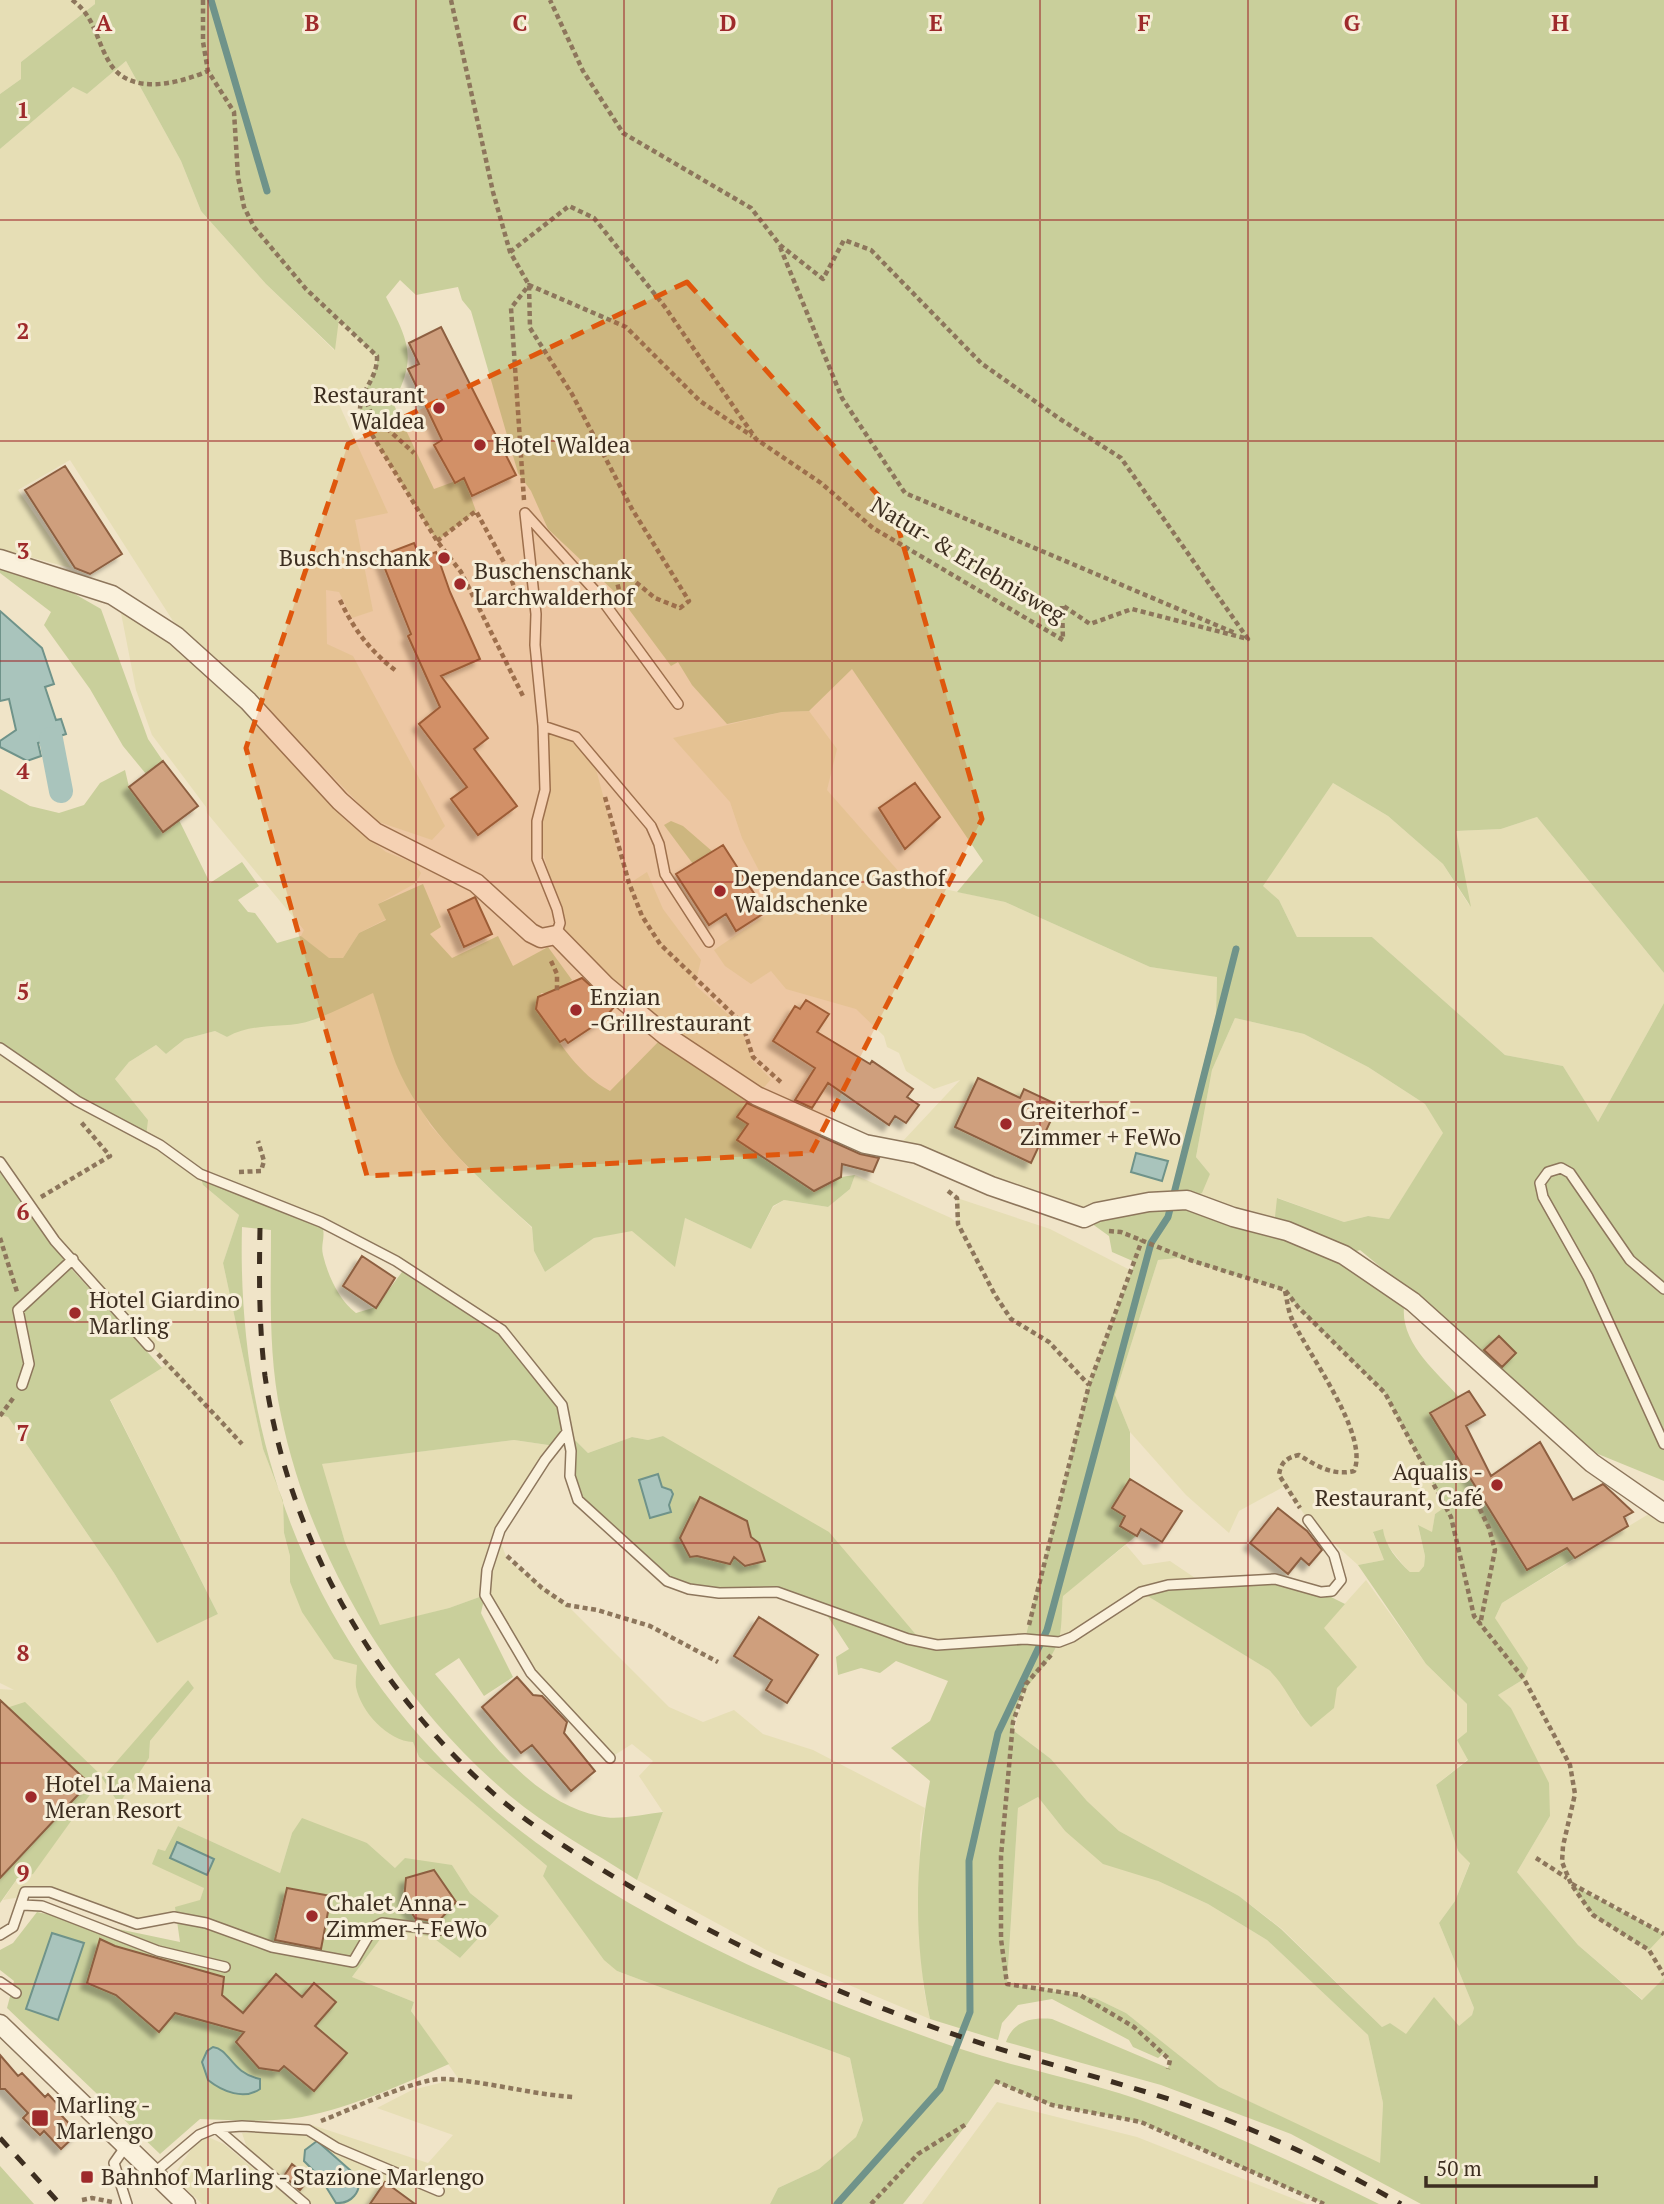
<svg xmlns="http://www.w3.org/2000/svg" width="1664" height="2204" font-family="'PT Serif',serif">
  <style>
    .farmland { fill: #e6deb5; fill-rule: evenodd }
    .green { fill: #c9cf9b; fill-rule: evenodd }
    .water { fill: #a9c4bc; stroke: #6f938a; stroke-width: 2 }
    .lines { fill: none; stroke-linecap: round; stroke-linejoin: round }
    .stream { stroke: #6f938a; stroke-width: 7 }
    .canal { stroke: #a9c4bc; stroke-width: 24 }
    .building { fill: #cf9f7d; stroke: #8d5f41; stroke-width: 2; filter: url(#shadow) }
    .service-casing { stroke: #8d765c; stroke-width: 12 }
    .minor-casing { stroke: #8d765c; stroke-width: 21 }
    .path { stroke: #8d765c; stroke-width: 4.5; stroke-dasharray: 5 3.5; stroke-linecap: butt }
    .service { stroke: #faf1dc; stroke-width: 9 }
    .minor { stroke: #faf1dc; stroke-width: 18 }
    .rail { stroke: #3d2e20; stroke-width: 5; stroke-dasharray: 12 12; stroke-linecap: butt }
    .marked { fill: #df570d; fill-opacity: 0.2; stroke: #df570d; stroke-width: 5; stroke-dasharray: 14 9; stroke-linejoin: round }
    .grid { fill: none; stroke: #9e2a2b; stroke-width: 2; stroke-opacity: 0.55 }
    .poi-dot { fill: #9e2a2b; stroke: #f7eed8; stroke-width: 2.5 }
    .labels { text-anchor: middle; stroke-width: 6; stroke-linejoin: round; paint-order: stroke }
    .poi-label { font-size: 23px; fill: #3d2e20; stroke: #f7eed8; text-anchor: start }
    .street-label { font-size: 23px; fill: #3d2e20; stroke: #f7eed8 }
    .grid-label { font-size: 23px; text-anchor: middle; font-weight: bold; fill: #9e2a2b; stroke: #f7eed8; stroke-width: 6; stroke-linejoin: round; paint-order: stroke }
  </style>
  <defs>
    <filter id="shadow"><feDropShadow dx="-6" dy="6" stdDeviation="2" flood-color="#0004"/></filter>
  </defs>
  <rect width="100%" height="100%" fill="#f0e4c8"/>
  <path class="farmland" d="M0 0H95V4L21 62V79L0 94Z
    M126 61 181 161 201 211 266 284 334 350 339 318 377 356 373 380 362 392 338 402 388 513 355 520 373 611 352 618 339 592 326 590 327 644 353 656 445 826 432 840 376 821 236 677 173 621 70 460 18 490 71 568 0 549V149L73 87 87 94Z
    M121 613H128L174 640 264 729 345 820 386 852 414 863 421 873 416 883 378 904 386 919 359 933 343 958 329 959 301 936 304 930 207 813 206 807 152 735 136 690Z
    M809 711 837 749 827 790 907 881 1005 902 1150 967 1217 976 1216 1014 1171 1194 1083 1207 991 1176 902 1142 960 1080 934 1089 906 1071 899 1053 887 1047 884 1036 856 1009 786 989 771 971 751 984 725 966 714 950 778 907 742 838 730 802 673 738 782 712Z
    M546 730 576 740 593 758 627 885 647 872 663 909 701 960 695 985 741 1026 752 1060 771 1079 757 1096 665 1035 564 932 563 908 550 877 541 846 542 819 550 789Z
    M1333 783 1388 816 1443 864 1469 905 1456 831 1501 829 1537 817 1664 973V1003L1598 1122 1563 1066 1505 1055 1372 937H1297L1279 900 1262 886Z
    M373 992 397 1065 430 1125 468 1168 532 1228 534 1251 545 1272 594 1238 685 1218 751 1249 773 1207 784 1200 828 1207 850 1189 855 1175 951 1218 957 1223V1198L1050 1229 1132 1271 1089 1385 1025 1639 923 1643 663 1436 648 1440 632 1437 588 1453 567 1432 467 1306 321 1222 203 1185 239 1215 223 1263 263 1449 283 1501 284 1533 290 1556V1582L357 1664 413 1741 419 1757 547 1866 543 1876 617 1971 850 2058 863 2120 856 2137 819 2169 778 2188 770 2204H202L173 2176 195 2144 208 2137 224 2144 273 2185 281 2179 248 2151 242 2133 298 2130 312 2125 428 2163 453 2135 377 2108 412 2090 444 2082 442 2079 460 2081 411 2011 414 2002 352 1977 381 1938 395 1930 432 1937 460 1958 499 1916 470 1893 452 1865 395 1868 367 1843 292 1833 280 1873 178 1826 165 1851 204 1888 200 1900 174 1917 137 1924 50 1892 3 1900 17 1879 0 1710V1689L14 1690 0 1683V1415L8 1417 114 1573 157 1642 218 1614 110 1399 168 1363 55 1241 0 1162V1048L148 1120 115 1079 129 1062 156 1045 166 1054 185 1039 215 1031 227 1037 240 1029 265 1025 311 1021ZM188 1680 194 1688 150 1741 149 1758 119 1803 149 1727Z
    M1235 1018 1304 1034 1368 1067 1425 1104 1444 1133 1389 1219 1368 1216 1344 1222 1278 1198 1274 1227 1187 1200 1210 1174 1196 1157 1212 1070Z
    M1178 1258 1285 1290 1298 1307 1385 1393 1445 1507 1435 1514 1432 1533 1418 1526 1425 1556 1424 1566 1419 1572H1410L1404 1566 1385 1542 1383 1530 1373 1533 1384 1560 1358 1565 1308 1520 1285 1486 1239 1511 1229 1533 1186 1495 1130 1432 1115 1395 1158 1260Z
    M514 1440 555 1446 498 1536 508 1561 567 1605 669 1707 703 1722 734 1710 763 1734 813 1750 925 1808 920 1834 919 1934 924 1990 930 2019 768 1951 637 1880 663 1812 639 1776 653 1761 632 1744 610 1758 531 1673 485 1595 449 1608 380 1626 345 1542 321 1464Z
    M1657 1509 1664 1513V1978L1643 2000 1578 1945 1517 1872 1550 1816 1520 1728 1511 1708 1498 1695 1524 1679 1495 1618 1502 1603ZM1572 1884 1628 1913 1663 1933 1649 1949Z
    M1126 1545 1143 1565 1170 1561 1201 1582 1142 1592 1269 1670 1286 1688 1299 1714 1323 1628 1366 1580 1426 1664 1467 1704 1468 1759 1436 1785 1458 1851 1470 1862 1455 1901 1439 1923 1474 2008 1472 2015 1460 2026 1406 2035 1390 2023 1382 2027 1282 1929 1239 1896 1119 1831 1087 1801 1051 1759 1014 1731 1026 1684 1058 1642 1063 1595Z
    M1038 1797 1065 1831 1158 1881 1208 1904 1267 1940 1368 2035 1383 2103 1380 2164 1219 2087 1126 2013 1095 1998 1007 1984 1018 1808Z
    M997 2102 1137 2137 1307 2204H922Z"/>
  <path class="green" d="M95 0H1664V973L1537 817 1501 829 1456 831 1471 907 1443 864 1388 816 1333 783 1263 886 1279 900 1297 937H1372L1505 1055 1563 1066 1598 1122 1664 1003V1481L1598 1454 1520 1393 1472 1343 1360 1250 1345 1255 1406 1297C1394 1338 1434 1369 1459 1397L1430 1414 1526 1570 1567 1548 1575 1558 1502 1603 1495 1618 1528 1668 1524 1679 1498 1695 1511 1708 1549 1783 1550 1816 1517 1872 1578 1945 1642 2000 1664 1978V2204H1421L1291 2134 1161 2085 1006 2042C1013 2021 1032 2017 1052 2019L1168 2068 1170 2060 1164 2053 1158 2058 1133 2047 1129 2040 1052 1999 1018 2005 1002 2023 998 2040 930 2019C913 1941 915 1859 930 1781L891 1748 930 1721 948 1681 896 1661 880 1673 861 1668 838 1675 836 1657 849 1649 821 1606 777 1592 719 1593 667 1581 578 1500 567 1433 555 1446 514 1440 322 1464 345 1542 380 1625 449 1608 485 1595 481 1613 513 1677 484 1696 459 1658 435 1674C480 1726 527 1801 599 1816 617 1821 644 1814 663 1812L637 1880C595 1853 547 1827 509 1795 396 1699 311 1560 281 1415 268 1355 271 1290 271 1230L242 1227C236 1449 315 1648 481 1798 585 1892 749 1971 880 2020 921 2035 963 2051 1004 2062 1055 2076 1106 2087 1154 2105 1232 2133 1306 2168 1379 2204H1324L1141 2122 1052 2105 996 2082 968 2123 903 2204H770L778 2188 819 2169 856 2137 863 2120 850 2058 617 1971 604 1960 543 1876 547 1866 419 1757 413 1742C388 1741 361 1712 356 1687 355 1680 357 1671 357 1665L334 1659 302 1612 290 1582V1556L284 1533 283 1501 263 1449 223 1263 239 1215 203 1185 200 1174 321 1222C327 1237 320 1243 323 1255 328 1276 339 1300 356 1313L376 1307 405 1268 488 1320 556 1397 567 1432 588 1453 632 1437 648 1440 663 1436 829 1532 923 1643 1025 1639 1089 1385 1135 1262 1112 1252 1109 1236 1084 1218 1083 1207 1171 1194 1216 1014 1217 977 1150 967 1005 902 957 892 983 861 852 669 809 711 782 712 727 724 692 685 678 662 671 666 619 596 548 529 531 491 518 473 471 311 462 300 458 287 416 295 400 280 386 297C408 341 418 357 393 403L434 489 464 478 476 511 437 541 360 415C358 391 378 380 377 356L339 319 335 350 266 284 201 211 181 161 126 61 87 94 73 87 0 149V94L21 79V62L95 4ZM1235 1018 1304 1034 1368 1067 1425 1104 1443 1133 1389 1219 1368 1216 1344 1222 1277 1198 1274 1226 1188 1199 1202 1193 1210 1174 1196 1157 1212 1070ZM1178 1258 1285 1290 1298 1307 1385 1393 1445 1507 1435 1514 1432 1532 1418 1525 1425 1556 1424 1566 1419 1572H1410C1397 1560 1385 1546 1383 1529L1373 1532 1384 1560 1358 1565 1426 1664 1467 1704V1732L1457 1740 1468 1760 1436 1785 1458 1851 1470 1863 1455 1901 1439 1923 1474 2008 1472 2015 1459 2026 1434 1997 1406 2034 1390 2023 1382 2027 1281 1929 1239 1896 1119 1831 1087 1801 1051 1759 1014 1731C1012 1689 1043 1676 1057 1645 1063 1631 1061 1610 1063 1596L1136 1536 1120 1526 1125 1516 1112 1508 1130 1479V1432L1115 1395 1158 1260ZM1038 1797 1065 1831 1103 1864 1158 1881 1208 1904 1267 1940 1368 2035 1383 2103 1380 2163 1219 2087 1126 2013 1095 1998 1007 1984 1018 1808Z
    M0 566 66 589 101 609 148 739 163 761 146 774 123 746 90 689 44 625 51 612 0 573Z
    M125 770 129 787 163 832 179 820 210 883 242 862 259 886 238 900 248 912 255 913 277 943 301 936 329 958H343L359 933 386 920 378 904 423 884 441 927 430 934 452 958 498 936 513 966 548 947 572 980 554 993H541L536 1009C559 1040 575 1072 610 1091L665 1035 754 1094 738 1117 748 1124 738 1140 814 1191 841 1177 855 1175 850 1189 828 1207 784 1200 773 1206 751 1249 685 1218 675 1267 632 1231 594 1238 545 1272 534 1251 532 1227C479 1179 424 1131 396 1064 387 1041 381 1016 373 993 353 1002 333 1013 313 1020 284 1030 255 1021 227 1037L215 1031 185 1039 166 1054 156 1045 129 1062 115 1079 148 1120 146 1137 77 1101 0 1048V789L30 806 59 813 84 805 100 783Z
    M671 821 683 826 713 852 693 864 664 825Z
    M0 1162 67 1264 162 1368 110 1400 218 1614 157 1643 114 1573 8 1417 0 1415Z
    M1275 1579 1321 1592 1345 1604 1324 1628 1357 1667 1337 1688 1334 1708 1311 1727C1293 1708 1289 1690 1269 1670L1141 1592Z
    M188 1680 194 1688 150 1741 149 1758 119 1804 102 1778 33 1874 17 1879 0 1903V1710L25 1702 103 1777Z
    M302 1818 367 1843 395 1868 405 1858 452 1865 470 1893 499 1916 460 1958 432 1937 394 1930 381 1938 352 1977 414 2002 411 2011 449 2064C401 2085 353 2107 302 2117 269 2123 233 2120 200 2119L160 2154 7 2008 14 1981 0 1970V1950L13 1943 37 1912 180 1942 175 1907 200 1900 204 1888 152 1864 158 1849 165 1851 178 1826 280 1873 292 1833Z
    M1571 1884 1664 1934 1649 1950 1593 1915Z
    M0 2166 34 2204H0Z"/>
  <path class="water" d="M0 611 42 648 54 684 45 687 56 720 61 719 66 734 38 743 41 756 27 761 0 747V741L16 730 9 699 0 701Z
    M1136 1153 1168 1161 1162 1181 1131 1172Z
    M658 1474 662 1487 671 1490 673 1494 669 1505 671 1512 650 1518 639 1480Z
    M177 1842 214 1859 207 1875 170 1858Z
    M52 1933 84 1943 58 2020 26 2009Z
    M213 2047C230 2049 231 2073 260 2079V2089C244 2100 223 2092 208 2080L202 2062 207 2051Z
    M317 2141 358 2177C362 2192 351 2204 336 2203L320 2177 304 2161 305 2150Z"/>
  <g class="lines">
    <path class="stream" d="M211 0 267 191
      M837 2204 940 2089 970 2012 969 1861 998 1733 1047 1630 1151 1243 1168 1217 1236 949"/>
    <path class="canal" d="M51 739 61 791"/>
  </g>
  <path class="building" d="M441 327 516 475 472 496 464 478 455 483 434 445 442 440 408 369 419 364 409 343Z
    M65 466 122 554 90 574 75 568 25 490Z
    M414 543 420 558 436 552 450 592 480 659 441 676 488 738 474 749 517 806 478 835 451 799 467 787 419 724 440 707 408 636 411 634 380 556Z
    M163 761 198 806 163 832 129 787Z
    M915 783 940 817 905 849 879 808Z
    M723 845 766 912 736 931 726 914 709 925 676 874Z
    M475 897 492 934 464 947 448 910Z
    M582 978 614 1007 604 1019 568 1043 565 1039 560 1042 536 1009 538 997Z
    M806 1000 829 1014 817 1032 870 1064 872 1061 913 1089 907 1097 919 1105 906 1123 895 1116 889 1125 828 1083 812 1108 795 1100 815 1068 773 1041 795 1006 800 1009Z
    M978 1078 1020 1098 1024 1089 1058 1105 1031 1163 955 1127Z
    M747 1103 860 1154 879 1158 873 1172 842 1164 841 1177 814 1191 737 1140 748 1124 737 1117Z
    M362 1256 395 1278 376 1308 343 1286Z
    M1499 1336 1516 1353 1502 1367 1484 1350Z
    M1469 1391 1485 1415 1466 1426 1491 1476 1540 1442 1573 1500 1603 1484 1633 1512 1624 1517 1628 1526 1575 1558 1567 1548 1527 1570 1430 1413Z
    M1130 1479 1182 1511 1162 1542 1141 1529 1137 1536 1120 1526 1125 1516 1112 1508Z
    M700 1497 747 1521 751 1537 759 1543 765 1561 745 1566 734 1557 730 1564 697 1556 690 1557 680 1538Z
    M1278 1508 1307 1531 1322 1550 1309 1565 1301 1558 1288 1574 1250 1543Z
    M759 1617 818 1655 787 1703 766 1690 772 1680 734 1656Z
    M517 1677 533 1695 542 1696 567 1722 564 1733 595 1771 571 1791 532 1745 521 1753 482 1707Z
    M0 1700 89 1783 0 1878Z
    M434 1870 456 1902 438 1922 415 1918 404 1900 406 1878Z
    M287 1888 331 1896 321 1949 275 1940Z
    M100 1939 115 1946 224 1977 222 1995 243 2013 276 1974 302 1997 314 1983 336 2002 315 2026 347 2053 314 2091 284 2066 279 2071 259 2068 236 2042 244 2032 175 2013 159 2032 116 1995 87 1983Z
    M0 2055 18 2076 22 2073 45 2097 48 2094 64 2111 61 2115 78 2133 61 2149 44 2131 40 2135 23 2118 28 2113 5 2089H0Z
    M292 2164 310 2178 300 2190 284 2176Z
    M385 2182 415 2204H370Z"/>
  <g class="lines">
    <g class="service-casing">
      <path id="service" d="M525 513 536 614 535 645 543 726 545 790 537 821V859L557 909 560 923 556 935
        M525 513 597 593 678 704
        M543 726 576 737 651 826 659 844 665 874 709 942
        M0 1048 77 1101 160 1145 200 1174 321 1222 396 1261 502 1330 562 1405 571 1451 570 1476 578 1500 667 1581 689 1589 719 1593 777 1592 908 1639 937 1645 1025 1639 1059 1642 1072 1637 1141 1592 1168 1585 1275 1579 1321 1592 1332 1591 1341 1580 1334 1555 1308 1520
        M0 1162 55 1241 149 1346
        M1664 1289 1630 1260 1570 1173 1561 1168 1548 1172 1540 1183 1543 1197 1588 1277 1664 1444
        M22 1385 29 1364 18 1310 73 1259
        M567 1432 545 1460 500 1530 487 1570 485 1595 531 1673 610 1758
        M23 1905 42 1906 158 1951 225 1967
        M0 1935 13 1927 25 1892H50L137 1924 174 1917 206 1923 272 1947 353 1962 373 1928 382 1923 440 1930
        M0 1982 16 1993
        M216 2128 305 2204
        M126 2146 114 2163 127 2204
        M154 2173 199 2135 216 2128 242 2126 308 2130 337 2148 439 2191"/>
    </g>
    <g class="minor-casing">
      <path id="minor" d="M0 559 112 595 176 636 248 701 340 801 375 832 476 883 531 933 541 938 556 935 606 986 665 1035 757 1096 865 1144 917 1154 991 1186 1084 1218 1097 1212 1149 1202 1187 1200 1233 1217 1287 1231 1344 1255 1413 1302 1592 1463 1664 1513
        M0 2024 186 2204"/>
    </g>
    <path class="path" d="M72 0C96 17 96 42 111 65 132 96 180 83 208 71
      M203 0V42L208 71 234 112 238 177 244 207 254 227 306 289 377 356C378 380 358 391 360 415L437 541 461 572 523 696
      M451 0 493 192 510 252 529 285 530 328 572 394 632 509 689 601 680 608 655 598 621 570 615 574 619 590 617 596
      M780 247 842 398 905 493 1235 633
      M510 252 569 206 594 218 665 307 756 439 821 483 873 528 1063 640 1062 605 1090 624 1132 609 1248 639 1121 458 1060 419 981 363 871 250 844 240 823 279 780 245 751 208 623 133 583 71 550 0
      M363 394 372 415 414 453
      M524 500 511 308 529 285 626 327 700 401 752 436
      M437 541 476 511 507 568 517 595
      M340 600C353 628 369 650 395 670
      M605 797 629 883 642 916 660 944 742 1023 753 1057 783 1084
      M551 961 557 974V991
      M239 1172 261 1171 264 1161 258 1141
      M948 1191 957 1198 958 1224 995 1295 1011 1319 1049 1342 1089 1385
      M41 1197 110 1156 81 1122
      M1109 1231 1121 1232 1190 1260 1285 1290 1298 1307 1385 1393 1451 1517 1474 1616 1524 1679 1570 1765 1575 1794 1563 1846 1562 1862 1571 1884 1593 1915 1649 1950 1664 1975
      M0 1238 17 1292
      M1285 1291C1287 1300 1288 1309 1291 1317 1306 1352 1370 1434 1354 1471 1332 1476 1317 1466 1299 1455 1286 1458 1281 1462 1279 1475L1300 1508
      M158 1354 242 1444
      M0 1416 14 1397
      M1475 1487 1471 1491 1489 1528 1495 1550 1480 1625
      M507 1556 542 1588 567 1605 597 1610 650 1626 718 1662
      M1029 1625 1089 1385 1142 1240
      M1051 1655 1026 1684 1013 1722 1001 1856V1939L1007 1984 1080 1995 1134 2027 1170 2060 1168 2069
      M1536 1858 1567 1878
      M1572 1884 1664 1934
      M995 2081 1052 2105 1141 2122 1324 2204
      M321 2121C350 2110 416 2078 444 2079 485 2081 529 2094 573 2097
      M82 2200 92 2198 112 2202
      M871 2204 918 2154 968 2123"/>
    <use href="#service" class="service"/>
    <use href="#minor" class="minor"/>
    <path class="rail" d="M260 1228C259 1277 259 1327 265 1376 288 1537 372 1685 493 1793 532 1827 577 1855 621 1881 722 1941 830 1991 941 2030 1016 2056 1093 2075 1169 2099 1250 2126 1327 2161 1401 2204
      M0 2138 60 2204"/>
  </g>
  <path class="marked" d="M687 282 894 513 982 819 811 1153 367 1176 246 748 348 444Z"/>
  <path class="grid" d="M208 0V2204M416 0V2204M624 0V2204M832 0V2204M1040 0V2204M1248 0V2204M1456 0V2204M0 220H1664M0 441H1664M0 661H1664M0 882H1664M0 1102H1664M0 1322H1664M0 1543H1664M0 1763H1664M0 1984H1664"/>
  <g class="poi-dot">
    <circle cx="439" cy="408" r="7"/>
    <circle cx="480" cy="445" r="7"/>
    <circle cx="444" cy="558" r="7"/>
    <circle cx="460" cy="584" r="7"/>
    <circle cx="720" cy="891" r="7"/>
    <circle cx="576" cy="1010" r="7"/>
    <circle cx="1006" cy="1124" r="7"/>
    <circle cx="75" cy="1313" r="7"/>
    <circle cx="1497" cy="1485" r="7"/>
    <circle cx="31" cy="1797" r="7"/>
    <circle cx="312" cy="1916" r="7"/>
    <rect x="31" y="2109" width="18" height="18" rx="3.5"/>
    <rect x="80" y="2170" width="14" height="14" rx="3.5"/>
  </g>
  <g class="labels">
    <g class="poi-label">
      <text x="425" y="403" text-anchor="end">Restaurant<tspan x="425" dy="26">Waldea</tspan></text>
      <text x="494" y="453">Hotel Waldea</text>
      <text x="430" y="566" text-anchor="end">Busch'nschank</text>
      <text x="474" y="579">Buschenschank<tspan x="474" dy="26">Larchwalderhof</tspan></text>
      <text x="734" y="886">Dependance Gasthof<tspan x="734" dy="26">Waldschenke</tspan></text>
      <text x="590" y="1005">Enzian<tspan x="590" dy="26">-Grillrestaurant</tspan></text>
      <text x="1020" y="1119">Greiterhof -<tspan x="1020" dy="26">Zimmer + FeWo</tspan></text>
      <text x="89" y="1308">Hotel Giardino<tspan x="89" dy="26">Marling</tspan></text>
      <text x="1483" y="1480" text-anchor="end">Aqualis -<tspan x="1483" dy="26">Restaurant, Café</tspan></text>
      <text x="45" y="1792">Hotel La Maiena<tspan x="45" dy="26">Meran Resort</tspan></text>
      <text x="326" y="1911">Chalet Anna -<tspan x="326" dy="26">Zimmer + FeWo</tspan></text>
      <text x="56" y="2113">Marling -<tspan x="56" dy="26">Marlengo</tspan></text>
      <text x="101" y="2185">Bahnhof Marling - Stazione Marlengo</text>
    </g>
    <g class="street-label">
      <text transform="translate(968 560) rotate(31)" y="8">Natur- &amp; Erlebnisweg</text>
    </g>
  </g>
  <g class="grid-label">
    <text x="104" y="31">A</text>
    <text x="312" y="31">B</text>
    <text x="520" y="31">C</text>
    <text x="728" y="31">D</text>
    <text x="936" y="31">E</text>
    <text x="1144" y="31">F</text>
    <text x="1352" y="31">G</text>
    <text x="1560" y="31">H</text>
    <text x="23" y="118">1</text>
    <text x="23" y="339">2</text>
    <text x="23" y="559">3</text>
    <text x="23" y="779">4</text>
    <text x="23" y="1000">5</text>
    <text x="23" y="1220">6</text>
    <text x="23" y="1441">7</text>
    <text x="23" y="1661">8</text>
    <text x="23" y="1881">9</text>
  </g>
  <path d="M1426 2176v10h170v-10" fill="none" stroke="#3d2e20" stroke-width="3.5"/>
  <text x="1436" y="2176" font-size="21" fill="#3d2e20" stroke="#f7eed8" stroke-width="5" paint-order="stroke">50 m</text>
</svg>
